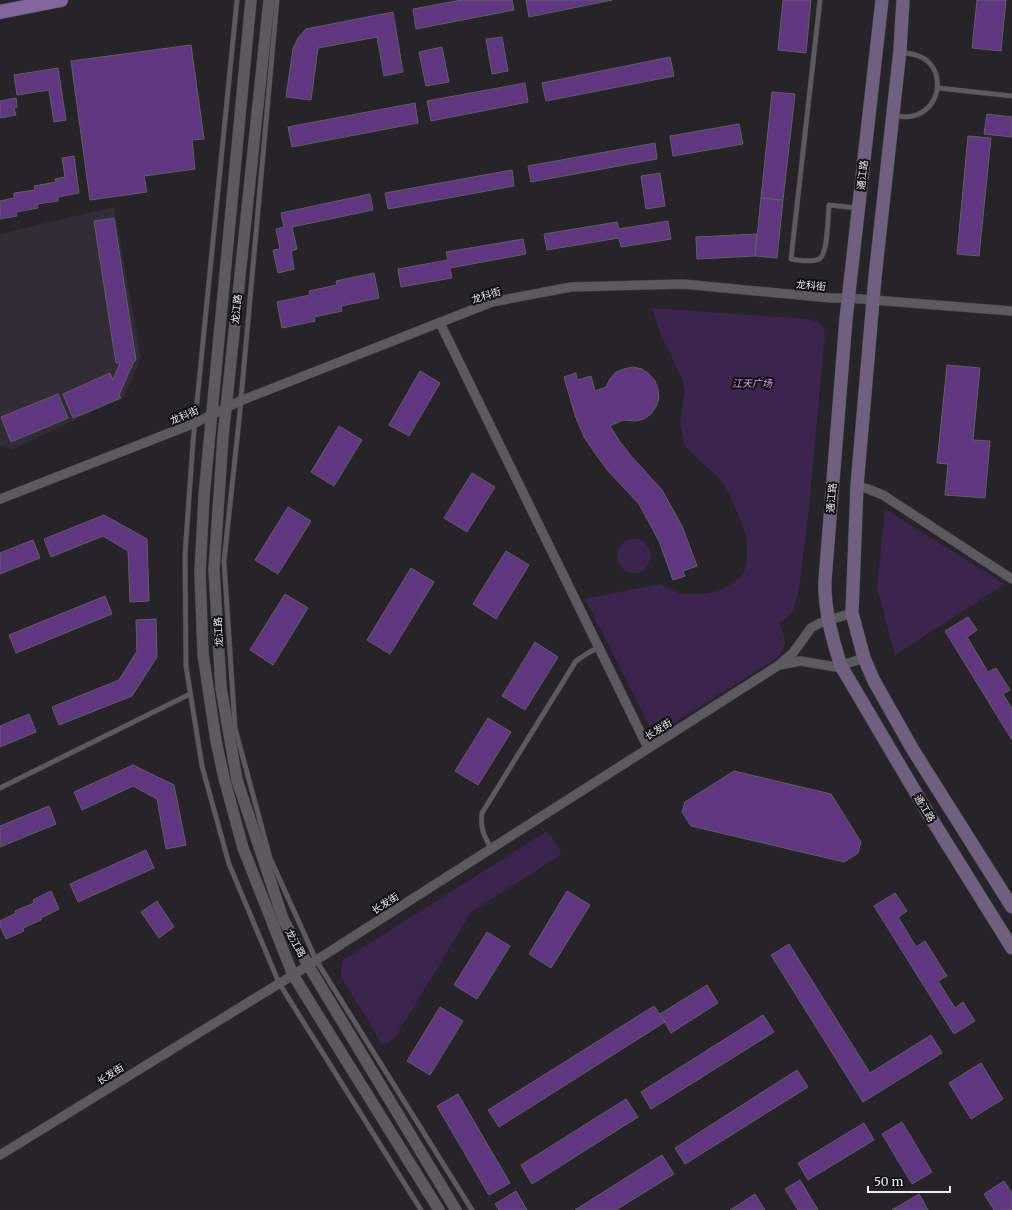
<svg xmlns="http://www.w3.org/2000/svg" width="1012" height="1210" font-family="Merriweather,'Noto Sans SC',serif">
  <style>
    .built { fill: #312c36 }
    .green { fill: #3b244e }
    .building { fill: #5f367f; stroke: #615e64 }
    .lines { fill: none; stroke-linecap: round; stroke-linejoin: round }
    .service-casing { stroke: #444246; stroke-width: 5.5 }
    .minor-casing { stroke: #444246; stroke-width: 10 }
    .tertiary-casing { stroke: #444246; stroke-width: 12 }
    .secondary-casing { stroke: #444246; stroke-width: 14 }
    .primary-casing { stroke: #444246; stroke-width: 15 }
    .service { stroke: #5c595f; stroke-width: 4.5 }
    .minor { stroke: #5c595f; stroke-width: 9 }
    .tertiary { stroke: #5c595f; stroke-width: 11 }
    .secondary { stroke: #705f7f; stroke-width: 13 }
    .primary { stroke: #84669f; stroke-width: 14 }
    .labels { text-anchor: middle; stroke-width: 4; stroke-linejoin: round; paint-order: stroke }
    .street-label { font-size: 10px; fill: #ecebee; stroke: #0f0e10 }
    .park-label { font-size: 10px; font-style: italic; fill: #d4a9fb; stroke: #0f0e10 }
  </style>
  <rect width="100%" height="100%" fill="#262429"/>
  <path class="built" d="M114 207 141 358 124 397 11 450 0 445V234Z"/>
  <path class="green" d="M652 308 808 319C819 322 822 322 825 333L809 507 799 590 792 613 779 624C787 639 788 648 774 660L658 733 652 730 649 726 585 599 660 584 681 594H703L716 592 733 583 739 578 744 572 747 562V542L743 526 728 492 720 479 690 452 685 445 680 424 685 391 683 381 660 333Z
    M885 509 1005 584 895 655 877 588Z
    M617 556a17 17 0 1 1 34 0a17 17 0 1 1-34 0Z
    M547 831 561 850 559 856 471 912 396 1036 388 1043 382 1044 341 977V968L343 960Z"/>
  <path class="building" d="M462 0H512L514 10 416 29 413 9Z
    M526 0H612L529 17Z
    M783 0H811L806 53 778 50Z
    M977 0H1006L1001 51 972 48Z
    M393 12 403 72 384 76 377 37 318 48 311 100 286 97 293 49 298 38 306 29Z
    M502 37 508 71 492 74 486 39Z
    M191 45 204 139 192 140 195 169 144 176 147 192 90 200 71 61Z
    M442 47 449 82 426 86 419 52Z
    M670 57 674 76 546 101 542 83Z
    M58 68 66 120 54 122 49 90 17 95 14 75Z
    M525 83 528 102 431 121 427 101Z
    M772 92 795 94 783 200 761 198Z
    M16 98 17 107 14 108 16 115 0 118V101Z
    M415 103 418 123 292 147 288 127Z
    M987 114 1012 117V137L984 134Z
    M739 124 743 144 673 156 670 136Z
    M968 136 991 138 979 256 957 254Z
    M655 143 657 159 531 182 528 166Z
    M74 156 79 193 58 197V201L37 204 38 208 16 212 17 216 0 219V201L14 198V193L35 190 34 186 56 182 55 179 65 177 62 158Z
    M512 170 514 186 388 209 385 193Z
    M660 173 665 206 646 209 641 176Z
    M370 194 373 210 292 227 297 249 291 251 294 269 278 273 273 250 280 249 276 229 284 227 281 213Z
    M761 198 783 200 777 258 755 256Z
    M114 218 136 360 134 361 119 395 121 398 73 418 63 394 110 373 113 380 120 363H116L94 221Z
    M668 221 671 239 621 247 619 238 547 250 544 234 617 222 619 229Z
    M757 234 755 256 697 259 696 237Z
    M523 239 526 254 450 268 452 278 401 287 398 269 448 260 446 252Z
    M374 273 379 298 341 306 342 311 314 317 315 321 282 328 277 302 310 295 309 291 337 285 336 281Z
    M947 365 980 368 973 440 990 441 985 498 945 495 948 464 937 463Z
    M633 367 642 369 649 374 655 381 658 389 659 398 656 407 651 414 644 419 635 421 623 420 610 426 620 442 632 457 662 490 682 526 697 566 683 571 685 576 673 580 659 541 639 504 609 472 597 456 584 437 575 415 564 377 576 373 577 380 591 376 595 391 606 387 610 379 616 372 624 369Z
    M420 371 440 383 409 436 389 425Z
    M58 394 68 418 11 442 1 417Z
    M339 426 362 440 334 486 311 472Z
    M472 473 495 487 467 532 444 518Z
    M288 507 311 521 278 574 255 560Z
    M104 515 147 539 149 601 130 602 128 551 103 536 51 557 44 539Z
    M33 540 40 558 0 574V553Z
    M506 551 529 565 496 619 473 604Z
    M411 568 434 582 390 654 367 640Z
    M285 594 308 608 273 665 250 650Z
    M105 596 112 614 16 653 9 635Z
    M968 617 977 630 967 637 988 672 996 668 1010 690 1003 694 1012 709V740L945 631Z
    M156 619 157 657 132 696 59 725 52 707 119 680 137 651 136 620Z
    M535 642 558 657 525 710 502 696Z
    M29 714 36 732 0 747V726Z
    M488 718 511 732 478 785 455 771Z
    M133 765 174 785 186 845 166 849 157 799 133 786 82 810 74 792Z
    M734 771 831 794 861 842 858 853 844 862 691 826 682 812 685 802Z
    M49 806 56 824 0 847V826Z
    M146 850 154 868 78 902 70 884Z
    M51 891 59 909 41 918V920L23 928 24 931 6 939 0 926V921L16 913 15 911 34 903 33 900Z
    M567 891 590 905 551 968 529 954Z
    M895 893 907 911 898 917 916 947 925 941 947 976 938 981 955 1008 963 1002 975 1021 954 1034 874 906Z
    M157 901 174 927 159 938 141 912Z
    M487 932 510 946 477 999 454 985Z
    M789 944 870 1073 931 1035 942 1053 863 1102 771 955Z
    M707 985 718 1003 671 1033 660 1014Z
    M654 1006 665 1022 499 1127 488 1110Z
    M440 1007 463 1021 430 1075 407 1061Z
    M763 1015 774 1032 651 1109 641 1092Z
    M981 1063 1003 1099 971 1119 949 1083Z
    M797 1070 808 1087 685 1164 675 1148Z
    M458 1094 510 1183 489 1195 437 1106Z
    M626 1099 638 1117 532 1184 521 1165Z
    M902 1122 932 1172 912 1184 882 1134Z
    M864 1123 874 1140 808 1180 798 1163Z
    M662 1155 674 1174 616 1210H575Z
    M800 1180 818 1210H798L785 1189Z
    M1004 1181 1012 1193V1210H994L984 1194Z
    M516 1191 527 1210H499L495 1204Z
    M755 1194 765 1210H730Z
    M919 1194 928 1210H892Z"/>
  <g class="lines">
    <g class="service-casing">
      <path id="service" d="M237 0 193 442 185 555 186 666 202 766 229 864 279 983 421 1210
        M277 0 239 421 224 561 235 728 270 858 316 960 472 1210
        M820 0 791 259C799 260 811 263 819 259 828 255 828 216 829 205L857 208
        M938 88 1012 96
        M894 116C904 117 915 118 924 111 942 98 942 69 923 58 916 54 909 53 901 53
        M0 788 190 694
        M491 848C484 836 480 828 482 813L576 661 588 653 599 647"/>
    </g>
    <g class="minor-casing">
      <path id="minor" d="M440 323 648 748
        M857 486 868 489 883 495 1012 579
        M0 499 195 423 240 401 492 302 571 287 683 284 831 298H848L1012 311
        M780 665 800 661 836 667 864 658
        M0 1155 293 975 779 665 793 653 811 628 820 623 852 613"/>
    </g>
    <g class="tertiary-casing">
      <path id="tertiary" d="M251 0 204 496 200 573 203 654 216 741 224 778 243 848 293 975 439 1210
        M269 0 223 437 214 570 221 688 237 780 283 919 308 965 456 1210"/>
    </g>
    <g class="secondary-casing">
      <path id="secondary" d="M882 0 846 319 825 580C824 609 832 638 841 666L926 810 1012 948
        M903 0 900 50 875 277 857 486 852 613 864 658 874 681 913 750 1012 907"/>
    </g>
    <g class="primary-casing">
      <path id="primary" d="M0 12 61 0"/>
    </g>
    <use href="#service" class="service"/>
    <use href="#minor" class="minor"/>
    <use href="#tertiary" class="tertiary"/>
    <use href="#secondary" class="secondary"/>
    <use href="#primary" class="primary"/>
  </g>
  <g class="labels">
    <g class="street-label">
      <text transform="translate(862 175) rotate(-83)" y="4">通江路</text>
      <text transform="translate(811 285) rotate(5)" y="4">龙科街</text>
      <text transform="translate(486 295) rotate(-17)" y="4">龙科街</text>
      <text transform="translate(236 309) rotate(-84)" y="4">龙江路</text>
      <text transform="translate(184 415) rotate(-23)" y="4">龙科街</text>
      <text transform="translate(831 498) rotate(-85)" y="4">通江路</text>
      <text transform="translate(218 632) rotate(-93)" y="4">龙江路</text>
      <text transform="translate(658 729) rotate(-32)" y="4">长发街</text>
      <text transform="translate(925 808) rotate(59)" y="4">通江路</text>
      <text transform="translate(385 903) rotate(-33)" y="4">长发街</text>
      <text transform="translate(296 943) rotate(61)" y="4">龙江路</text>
      <text transform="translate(110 1074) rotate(-32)" y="4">长发街</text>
    </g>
    <g class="park-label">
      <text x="752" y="387">江天广场</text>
    </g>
  </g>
  <path d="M868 1186v6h82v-6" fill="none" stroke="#ecebee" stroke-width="2"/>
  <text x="874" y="1186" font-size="12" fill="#ecebee" stroke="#0f0e10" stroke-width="3" paint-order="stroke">50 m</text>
</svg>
